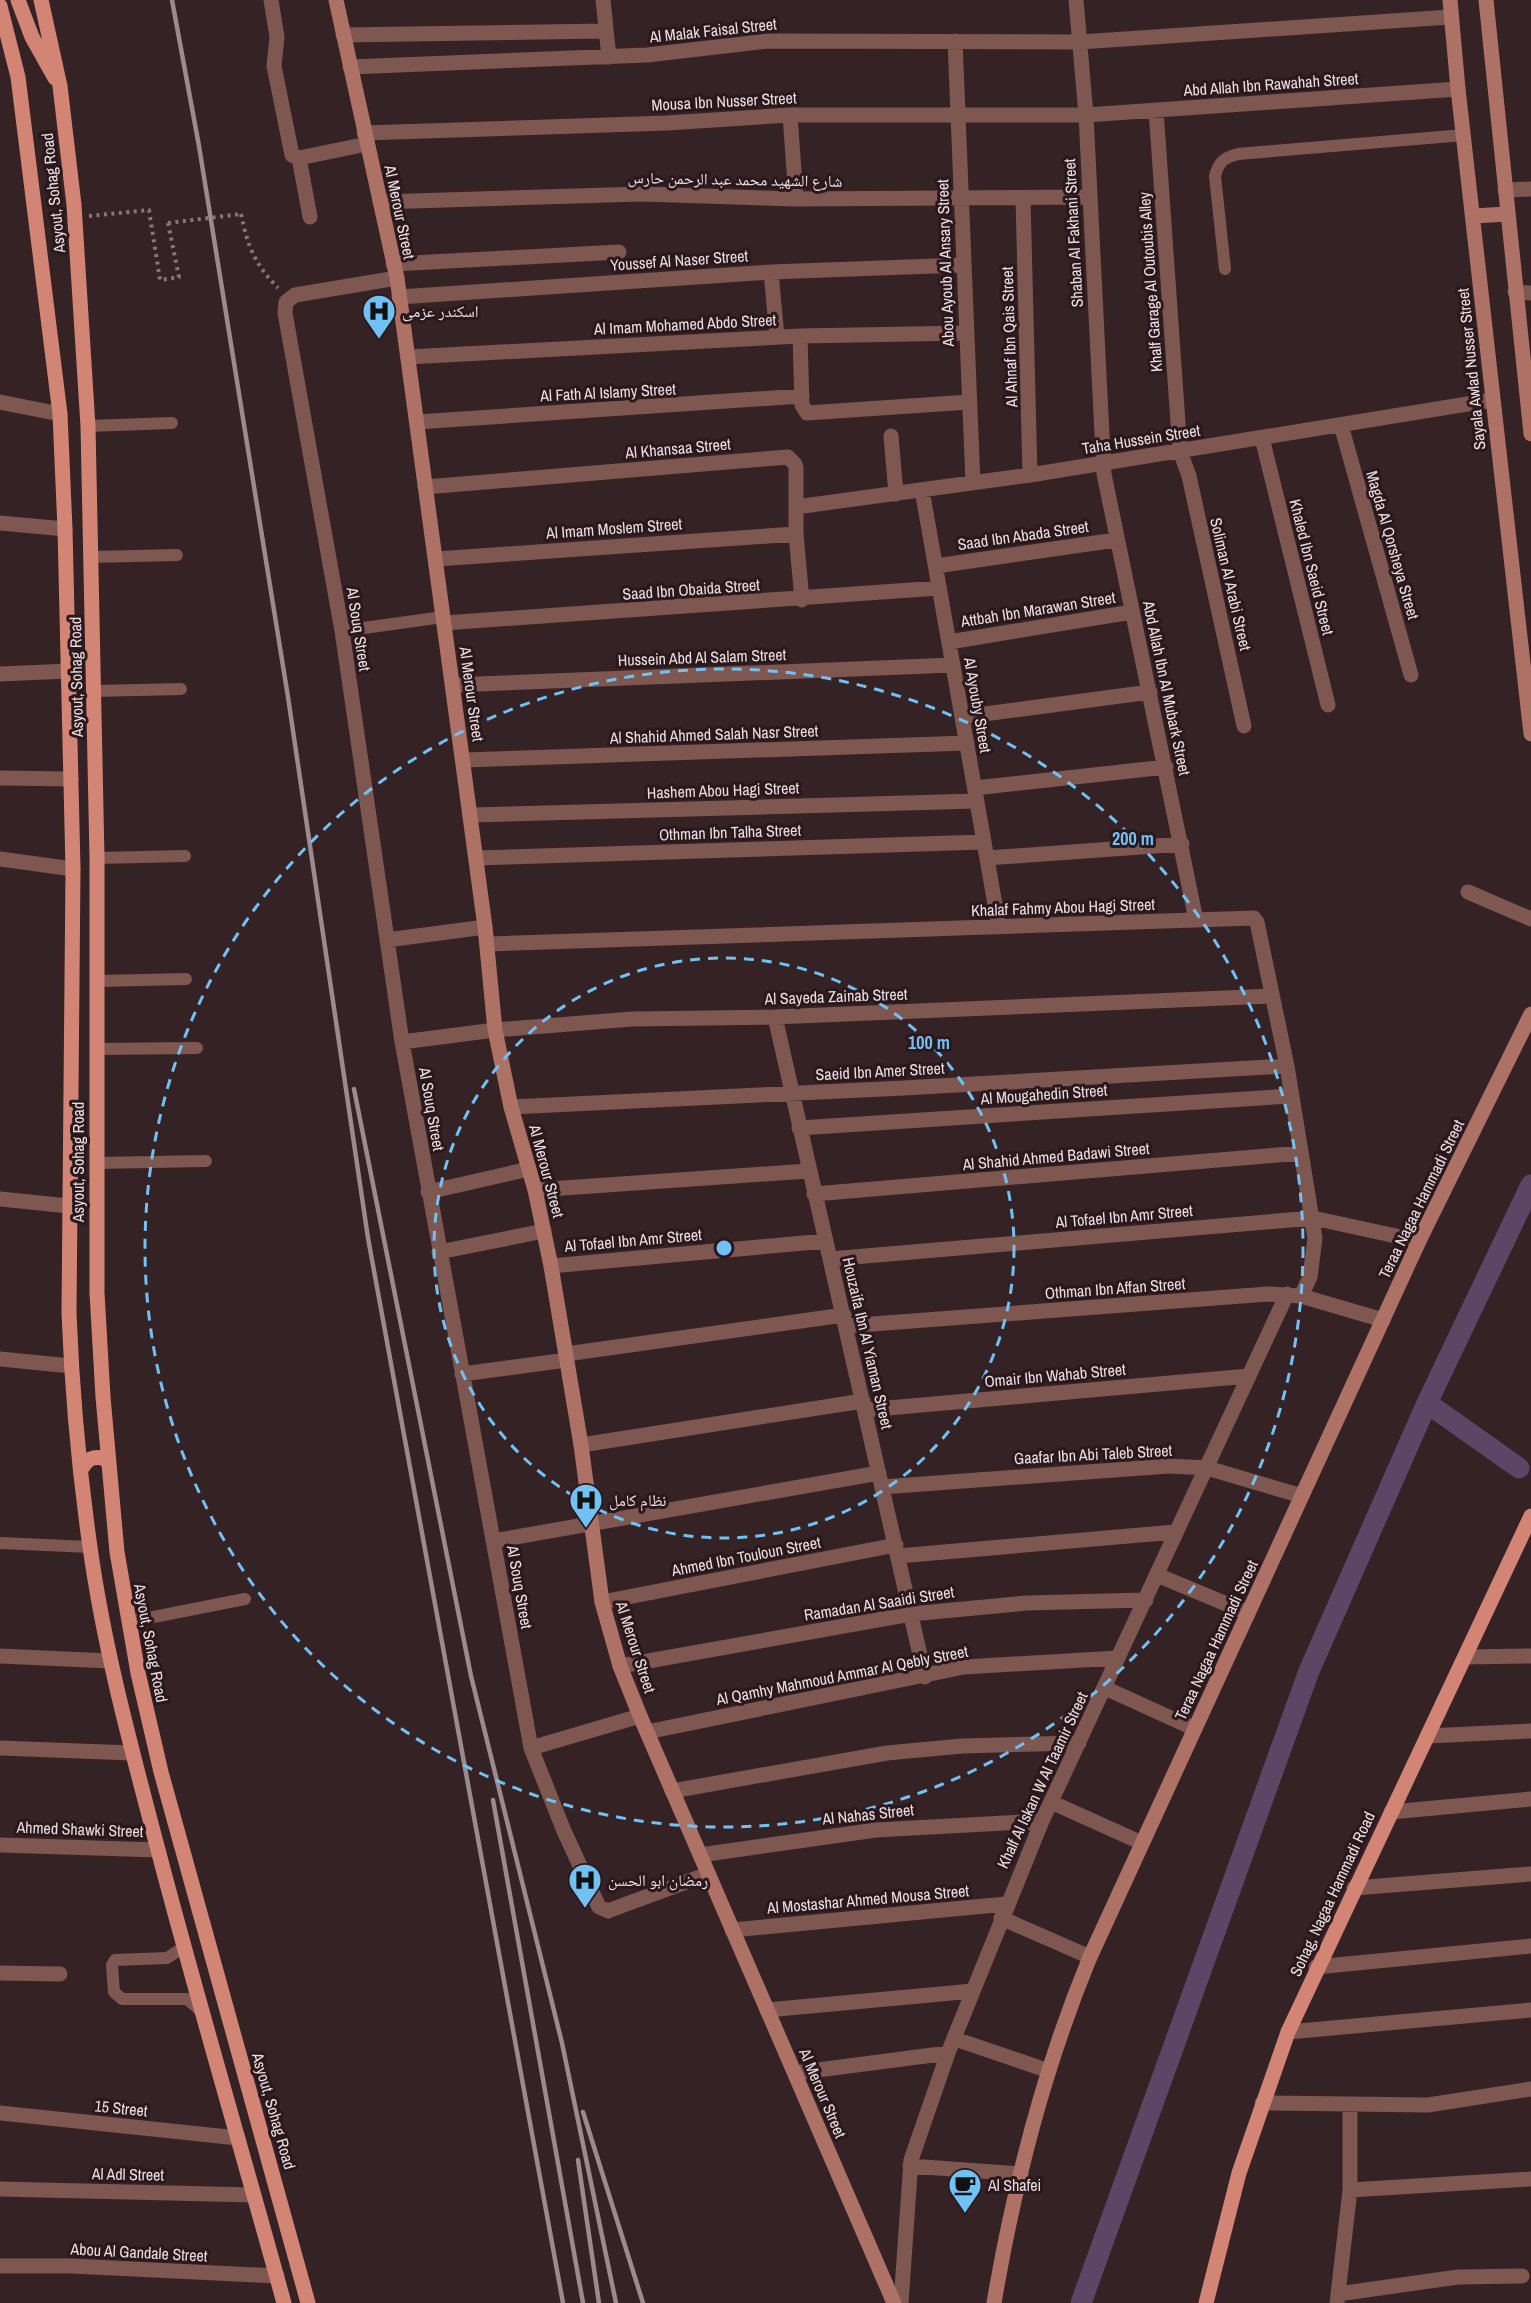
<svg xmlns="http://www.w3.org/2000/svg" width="1531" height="2303" font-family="'Archivo Narrow','Noto Naskh Arabic',sans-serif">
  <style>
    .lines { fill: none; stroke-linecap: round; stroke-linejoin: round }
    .canal { stroke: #5b4666; stroke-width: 21 }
    .path { stroke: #86777a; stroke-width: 4; stroke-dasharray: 3 4.5; stroke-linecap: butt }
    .lane { stroke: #7e5750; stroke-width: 12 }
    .street { stroke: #7e5750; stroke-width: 15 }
    .secondary { stroke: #ae7165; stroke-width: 15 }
    .primary { stroke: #d38575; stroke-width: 15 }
    .rail { stroke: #9a8b8e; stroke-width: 4.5 }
    .path-bridge { stroke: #86777a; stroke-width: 4; stroke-dasharray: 3 4.5; stroke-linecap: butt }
    .ring { fill: none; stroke: #70c2f4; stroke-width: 3; stroke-dasharray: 10 8 }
    .labels { text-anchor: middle; stroke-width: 6; stroke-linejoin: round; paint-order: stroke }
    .street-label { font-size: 16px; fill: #eadee0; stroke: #2a181c }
    .poi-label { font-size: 16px; fill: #eadee0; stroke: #2a181c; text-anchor: start }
    .centre { fill: #70c2f4; stroke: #2a181c; stroke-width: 3 }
    .ring-label { font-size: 18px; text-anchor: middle; font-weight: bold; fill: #70c2f4; stroke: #2a181c; stroke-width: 6; stroke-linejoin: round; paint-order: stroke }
  </style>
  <rect width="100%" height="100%" fill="#342225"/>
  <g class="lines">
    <path class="canal" d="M1427 1403 1519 1468
      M1081 2303 1309 1671 1427 1403 1531 1185"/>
    <path class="path" d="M241 214C248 247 254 263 278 288
      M89 216 149 210 160 280 179 277 168 223"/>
    <path class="lane" d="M1225 269 1215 176C1219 161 1224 158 1238 154L1464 135
      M88 426 172 423
      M92 557 177 555
      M342 631 443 617
      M94 691 181 689
      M97 858 185 856
      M97 981 186 979
      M96 1049 197 1048
      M96 1163 206 1161
      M0 1543 90 1547
      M128 1622 245 1599
      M184 1947 167 1958 115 1960 112 1965 114 1992 122 1999H187L201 2011"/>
    <path class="street" d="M271 0 277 37 274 66 292 155 299 158 367 144
      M603 0 609 57
      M1076 0 1086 115 1104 474 1196 920
      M343 35 606 31
      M955 41 973 483
      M350 67 647 55 769 41 1080 42 1450 17
      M1156 110 1180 451 1189 476 1244 726
      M790 115 796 199
      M364 133 667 123 790 115H1086L1458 89
      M299 158 310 217
      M1505 190 1531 189
      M1023 198 1030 475
      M380 202 642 194 796 199 1089 197
      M393 264 619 252
      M771 272 777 337
      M397 278 295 295 286 302 285 313 342 631 402 1042 531 1748 564 1831 599 1907 608 1911 613 1909 708 1874
      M1515 292 1531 293
      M399 297 771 272 962 265
      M800 336 802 405 807 413 969 402
      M408 357 800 336 965 333
      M0 402 60 414
      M417 422 802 396
      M1341 425 1411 675
      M891 436 896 494
      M1262 438 1328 705
      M425 487 788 457 795 464 796 468V534L802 600
      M922 490 999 927
      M796 507 1030 475 1492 400
      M0 523 65 529
      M436 559 796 534
      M936 566 1116 540
      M444 623 939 588
      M949 642 1132 612
      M0 674 69 671
      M453 685 953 665
      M962 717 1150 692
      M463 760 967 743
      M0 778 71 779
      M975 788 1166 767
      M470 815 977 801
      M476 858 984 842
      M987 858 1182 844
      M0 859 73 869
      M1468 892 1531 919
      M387 940 485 927
      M488 944 1254 918 1257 922 1287 1066 1315 1238 1310 1277 1301 1296
      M775 1017 925 1677
      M402 1042 495 1030 632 1019 775 1017 1272 996
      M511 1107 904 1088 1287 1066
      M799 1128 1290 1096
      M535 1190 808 1171
      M428 1192 529 1169
      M814 1194 1301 1153
      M0 1199 69 1206
      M439 1252 544 1231
      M830 1259 1313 1218 1419 1241
      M551 1266 826 1241
      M846 1326 1268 1294 1301 1296 1383 1320
      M566 1354 844 1315
      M0 1359 71 1366
      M462 1374 567 1360
      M865 1410 1249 1376
      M581 1445 863 1401
      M882 1487 1169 1466 1207 1468 1302 1496
      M493 1541 879 1473
      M898 1556 1175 1532
      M1157 1575 1248 1613
      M602 1602 896 1545
      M0 1656 110 1661
      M1466 1657 1531 1656
      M620 1666 911 1614 1027 1603 1146 1600
      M1105 1688 1195 1729
      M647 1732 964 1667 1117 1658
      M1428 1736 1531 1731
      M0 1748 132 1753
      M531 1748 640 1716
      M672 1791 887 1753 962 1746 1079 1743
      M1051 1802 1142 1843
      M1391 1812 1531 1799
      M0 1845 158 1850
      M700 1855 876 1830 1042 1821
      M1354 1888 1531 1874
      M1001 1918 1090 1957
      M732 1930 1006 1904
      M1316 1967 1531 1946
      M0 1973 60 1974
      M767 2010 973 1991
      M1288 2032 1531 2010
      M955 2039 1049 2071
      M795 2073 948 2053
      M1262 2103 1428 2105 1531 2089
      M1350 2106V2190L1531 2179
      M0 2113 238 2138
      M910 2166 1021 2174
      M0 2189 254 2195
      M0 2266H72L277 2276
      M1338 2294 1458 2277 1522 2276
      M901 2303 911 2160 948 2053 1042 1821 1287 1294
      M1337 2303 1350 2190"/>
    <path class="secondary" d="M336 0 397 278 485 927 495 1030 511 1107 535 1190 551 1266 581 1445 602 1602 620 1666 640 1716 894 2303
      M1450 0 1458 89 1531 734
      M1486 0 1531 434
      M1474 216 1507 214
      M994 2303C1014 2185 1044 2068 1090 1957L1419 1241 1531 1014"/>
    <path class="primary" d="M18 0 32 37 55 78
      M41 0 60 86 74 205 88 426 97 858V1293L103 1397 117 1552 138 1673 161 1772 308 2303
      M0 6 18 77 60 414 65 529 73 869 69 1313C72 1391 79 1470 90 1547 104 1648 131 1747 157 1846 197 1999 242 2150 284 2303
      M82 1468C88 1459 92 1456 104 1458L109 1464
      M1206 2303 1239 2173 1288 2032 1531 1516"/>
    <path class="rail" d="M172 0 199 146 288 697 368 1238 563 2303
      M354 1089 471 1676 562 2043 616 2303
      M493 1800 583 2303
      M583 2112 643 2303
      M578 2160 599 2303"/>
    <path class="path-bridge" d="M168 223 241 214"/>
  </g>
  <g class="ring">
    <circle cx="724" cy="1248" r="290"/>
    <circle cx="724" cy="1248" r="579"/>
  </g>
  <defs>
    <g id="hospital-pin" transform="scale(1.725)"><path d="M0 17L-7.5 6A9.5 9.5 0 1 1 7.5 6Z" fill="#70c2f4" stroke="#2a181c"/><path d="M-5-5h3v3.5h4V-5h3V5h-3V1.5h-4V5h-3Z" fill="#111"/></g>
    <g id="cafe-pin" transform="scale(1.725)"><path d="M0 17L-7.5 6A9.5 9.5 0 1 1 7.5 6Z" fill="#70c2f4" stroke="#2a181c"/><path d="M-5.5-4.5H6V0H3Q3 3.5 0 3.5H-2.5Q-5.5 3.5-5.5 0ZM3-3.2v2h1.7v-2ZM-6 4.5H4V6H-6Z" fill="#111"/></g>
  </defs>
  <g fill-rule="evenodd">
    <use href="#hospital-pin" x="379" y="311"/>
    <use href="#hospital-pin" x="586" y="1500"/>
    <use href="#hospital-pin" x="585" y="1880"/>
    <use href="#cafe-pin" x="965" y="2185"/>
  </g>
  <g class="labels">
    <g class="street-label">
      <text transform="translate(713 30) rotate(-6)" y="6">Al Malak Faisal Street</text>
      <text transform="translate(1271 84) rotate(-4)" y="6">Abd Allah Ibn Rawahah Street</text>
      <text transform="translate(724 101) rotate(-3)" y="6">Mousa Ibn Nusser Street</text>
      <text transform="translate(735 179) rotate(1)" y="6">شارع الشهيد محمد عبد الرحمن حارس</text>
      <text transform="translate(53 193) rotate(-96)" y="6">Asyout, Sohag Road</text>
      <text transform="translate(400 212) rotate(78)" y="6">Al Merour Street</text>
      <text transform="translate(1073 233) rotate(-93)" y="6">Shaban Al Fakhani Street</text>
      <text transform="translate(679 260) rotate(-4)" y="6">Youssef Al Naser Street</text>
      <text transform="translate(945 263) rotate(-92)" y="6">Abou Ayoub Al Ansary Street</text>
      <text transform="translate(1150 282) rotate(-94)" y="6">Khalf Garage Al Outoubis Alley</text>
      <text transform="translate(685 324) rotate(-3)" y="6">Al Imam Mohamed Abdo Street</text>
      <text transform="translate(1009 337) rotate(-92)" y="6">Al Ahnaf Ibn Qais Street</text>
      <text transform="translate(1471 369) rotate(-96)" y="6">Sayala Awlad Nusser Street</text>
      <text transform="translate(608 392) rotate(-3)" y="6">Al Fath Al Islamy Street</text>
      <text transform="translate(1141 439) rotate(-9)" y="6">Taha Hussein Street</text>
      <text transform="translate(678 448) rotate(-5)" y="6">Al Khansaa Street</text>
      <text transform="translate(614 528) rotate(-4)" y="6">Al Imam Moslem Street</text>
      <text transform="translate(1023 535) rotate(-8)" y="6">Saad Ibn Abada Street</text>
      <text transform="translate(1393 545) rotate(74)" y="6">Magda Al Qorsheya Street</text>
      <text transform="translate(1312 567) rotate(76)" y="6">Khaled Ibn Saeid Street</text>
      <text transform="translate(1231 584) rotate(77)" y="6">Soliman Al Arabi Street</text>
      <text transform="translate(691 589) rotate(-4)" y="6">Saad Ibn Obaida Street</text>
      <text transform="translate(1038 609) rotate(-9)" y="6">Attbah Ibn Marawan Street</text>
      <text transform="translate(359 629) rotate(81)" y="6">Al Souq Street</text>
      <text transform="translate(702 657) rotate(-2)" y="6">Hussein Abd Al Salam Street</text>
      <text transform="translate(76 677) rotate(-91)" y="6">Asyout, Sohag Road</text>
      <text transform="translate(1167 688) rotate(78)" y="6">Abd Allah Ibn Al Mubark Street</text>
      <text transform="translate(472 694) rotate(82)" y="6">Al Merour Street</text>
      <text transform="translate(978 705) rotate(80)" y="6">Al Ayouby Street</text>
      <text transform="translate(714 734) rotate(-2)" y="6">Al Shahid Ahmed Salah Nasr Street</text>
      <text transform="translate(723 790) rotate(-2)" y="6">Hashem Abou Hagi Street</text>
      <text transform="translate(730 832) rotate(-2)" y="6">Othman Ibn Talha Street</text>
      <text transform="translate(1063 907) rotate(-2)" y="6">Khalaf Fahmy Abou Hagi Street</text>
      <text transform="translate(836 996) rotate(-2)" y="6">Al Sayeda Zainab Street</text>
      <text transform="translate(880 1071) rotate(-3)" y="6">Saeid Ibn Amer Street</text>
      <text transform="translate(1044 1094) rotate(-4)" y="6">Al Mougahedin Street</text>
      <text transform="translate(432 1109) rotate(80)" y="6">Al Souq Street</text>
      <text transform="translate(1056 1156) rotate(-5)" y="6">Al Shahid Ahmed Badawi Street</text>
      <text transform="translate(78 1162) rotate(-90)" y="6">Asyout, Sohag Road</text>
      <text transform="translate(547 1171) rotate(75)" y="6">Al Merour Street</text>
      <text transform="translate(1421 1199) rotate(-64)" y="6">Teraa Nagaa Hammadi Street</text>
      <text transform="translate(1124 1216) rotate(-5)" y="6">Al Tofael Ibn Amr Street</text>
      <text transform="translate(633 1240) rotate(-5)" y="6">Al Tofael Ibn Amr Street</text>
      <text transform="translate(1115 1288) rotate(-4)" y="6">Othman Ibn Affan Street</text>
      <text transform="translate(868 1343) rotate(77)" y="6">Houzaifa Ibn Al Yiaman Street</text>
      <text transform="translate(1055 1375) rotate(-5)" y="6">Omair Ibn Wahab Street</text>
      <text transform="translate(1093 1454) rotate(-3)" y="6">Gaafar Ibn Abi Taleb Street</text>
      <text transform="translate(746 1556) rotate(-11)" y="6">Ahmed Ibn Touloun Street</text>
      <text transform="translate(520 1587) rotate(80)" y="6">Al Souq Street</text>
      <text transform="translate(879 1603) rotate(-9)" y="6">Ramadan Al Saaidi Street</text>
      <text transform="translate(1216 1640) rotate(-65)" y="6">Teraa Nagaa Hammadi Street</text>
      <text transform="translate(151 1643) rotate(79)" y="6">Asyout, Sohag Road</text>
      <text transform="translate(636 1647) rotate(72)" y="6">Al Merour Street</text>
      <text transform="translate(842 1675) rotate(-11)" y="6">Al Qamhy Mahmoud Ammar Al Qebly Street</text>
      <text transform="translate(1042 1780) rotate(-65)" y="6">Khalf Al Iskan W Al Taamir Street</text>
      <text transform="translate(868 1814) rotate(-6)" y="6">Al Nahas Street</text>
      <text transform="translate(80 1829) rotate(2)" y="6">Ahmed Shawki Street</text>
      <text transform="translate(1332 1894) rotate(-65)" y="6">Sohag, Nagaa Hammadi Road</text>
      <text transform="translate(868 1899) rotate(-5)" y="6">Al Mostashar Ahmed Mousa Street</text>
      <text transform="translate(823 2093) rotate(67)" y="6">Al Merour Street</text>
      <text transform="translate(121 2108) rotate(6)" y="6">15 Street</text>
      <text transform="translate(274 2111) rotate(74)" y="6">Asyout, Sohag Road</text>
      <text transform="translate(128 2174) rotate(1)" y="6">Al Adl Street</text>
      <text transform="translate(139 2252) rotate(3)" y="6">Abou Al Gandale Street</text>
    </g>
    <g class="poi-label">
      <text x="402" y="317">اسكندر عزمى</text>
      <text x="609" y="1506">نظام كامل</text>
      <text x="608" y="1886">رمضان ابو الحسن</text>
      <text x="988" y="2191">Al Shafei</text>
    </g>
  </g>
  <circle cx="724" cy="1248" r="9" class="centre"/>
  <g class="ring-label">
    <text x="1133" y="845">200 m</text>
    <text x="929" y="1049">100 m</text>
  </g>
</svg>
